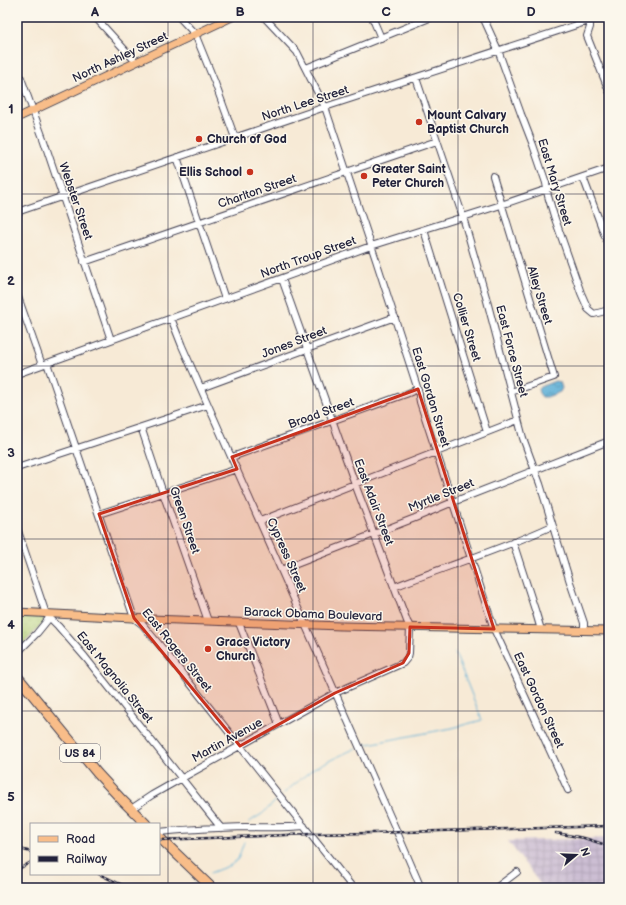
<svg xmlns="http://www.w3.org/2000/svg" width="626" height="905" font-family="'Balsamiq Sans',sans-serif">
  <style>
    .industrial { fill: url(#industrial-grid) }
    .grass { fill: url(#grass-dots); stroke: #6a7959 }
    .water { fill: url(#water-waves); stroke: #3f6889 }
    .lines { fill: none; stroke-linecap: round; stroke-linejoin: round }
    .stream { stroke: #5cafd7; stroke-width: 1 }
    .minor-casing { stroke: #424052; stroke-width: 8 }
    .major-casing { stroke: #424052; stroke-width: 9 }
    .highway-casing { stroke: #424052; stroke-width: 11 }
    .minor { stroke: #fff; stroke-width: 6 }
    .major { stroke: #f8bd89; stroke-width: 7 }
    .highway { stroke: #f8bd89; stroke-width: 9 }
    .rail-casing { stroke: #22223b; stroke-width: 2.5 }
    .rail { stroke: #fbf7ec; stroke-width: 1; stroke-dasharray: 3; stroke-linecap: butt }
    .marked { fill: #c8321e; fill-opacity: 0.2; stroke: #c8321e; stroke-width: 3; stroke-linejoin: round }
    .grid { fill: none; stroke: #22223b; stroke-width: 1; stroke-opacity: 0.55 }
    .poi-dot { fill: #c8321e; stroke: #fbf7ec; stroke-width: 1.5 }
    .labels { text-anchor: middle; stroke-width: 3; stroke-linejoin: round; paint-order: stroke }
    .shield { fill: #fbf7ec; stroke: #636270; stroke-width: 1 }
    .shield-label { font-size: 11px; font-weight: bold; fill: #22223b }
    .street-label { font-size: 12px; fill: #22223b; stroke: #fbf7ec }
    .poi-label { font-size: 12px; font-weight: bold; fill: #22223b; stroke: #fbf7ec; text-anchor: start }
    .neatline { fill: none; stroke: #22223b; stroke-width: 1.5 }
    .grid-label { font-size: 13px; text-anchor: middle; font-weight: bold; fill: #22223b }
  </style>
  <defs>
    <pattern id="industrial-grid" width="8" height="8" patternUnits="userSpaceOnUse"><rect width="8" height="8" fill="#ccbed3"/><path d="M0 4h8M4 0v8" fill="none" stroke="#afa3b6"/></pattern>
    <pattern id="grass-dots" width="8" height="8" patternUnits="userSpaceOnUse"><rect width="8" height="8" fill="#b2d077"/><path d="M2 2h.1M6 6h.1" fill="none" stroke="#99b268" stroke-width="1.8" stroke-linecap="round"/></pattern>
    <pattern id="water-waves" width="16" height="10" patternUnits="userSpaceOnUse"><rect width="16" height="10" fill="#5cafd7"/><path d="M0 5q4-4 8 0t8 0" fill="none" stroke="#4c8eb0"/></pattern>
  </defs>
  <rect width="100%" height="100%" fill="#fbf7ec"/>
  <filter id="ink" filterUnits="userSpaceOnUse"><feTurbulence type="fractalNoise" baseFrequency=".025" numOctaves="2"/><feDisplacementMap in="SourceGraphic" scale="8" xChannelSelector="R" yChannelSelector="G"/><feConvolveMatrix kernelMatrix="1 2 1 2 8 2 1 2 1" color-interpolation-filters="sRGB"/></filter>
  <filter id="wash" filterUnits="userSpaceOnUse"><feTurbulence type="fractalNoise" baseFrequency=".012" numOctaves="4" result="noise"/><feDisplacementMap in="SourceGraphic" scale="16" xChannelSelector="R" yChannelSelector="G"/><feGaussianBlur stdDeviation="0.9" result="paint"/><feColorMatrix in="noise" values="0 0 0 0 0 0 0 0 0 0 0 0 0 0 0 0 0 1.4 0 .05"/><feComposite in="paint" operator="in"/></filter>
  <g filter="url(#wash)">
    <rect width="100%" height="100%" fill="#f7ead6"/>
    <path class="industrial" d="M609 838V888H543L508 841Z"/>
    <path class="grass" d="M17 614 44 617 45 621 17 650V621L20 617H17Z"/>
    <path class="water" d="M555 381 560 382 562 388 560 392 547 397H542L539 393 538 389 540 387Z"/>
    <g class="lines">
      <path class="stream" d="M363 745 452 728 482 720 455 653
        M283 794 314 768 356 748
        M249 822 262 814 278 799
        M210 873 231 865 238 859 244 842
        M188 888 194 883"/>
    </g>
  </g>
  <g filter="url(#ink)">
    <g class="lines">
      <g class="minor-casing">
        <path id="minor" d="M95 17 136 62
          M179 17 195 34 215 83 235 138
          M264 17 297 52 325 107 376 260 419 393V396L420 402 494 629 568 790
          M372 17 381 38
          M483 17 498 50 521 114 533 145 546 183 548 196 554 216 581 293 588 309 594 314 609 310
          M590 19V27L587 36 609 91
          M306 68 432 17
          M17 71 21 78 44 141 111 340
          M416 78 463 217 486 297 523 438 540 484 570 582 583 620 584 623V630
          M177 157 225 299
          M493 176 554 377 511 392
          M583 177 609 247
          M17 212 325 107 601 17
          M424 230 487 432
          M84 262 437 141
          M17 294 42 365
          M171 318 182 346 397 832 421 888
          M47 363 134 618 142 624 162 648 353 888
          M17 374 371 246 501 205 609 168
          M201 388 307 349 395 317
          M141 427 163 493 208 621
          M232 457 406 394 418 389
          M17 468 208 405
          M99 514 237 469
          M260 521 518 420
          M17 528 46 614 58 626 85 657 221 828
          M513 542 536 613 541 630
          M281 570 415 518 453 502 609 441
          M394 587C446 566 501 550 552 526
          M239 623 279 724
          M17 653 37 633 50 617
          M131 809 152 795 175 782 335 693 403 663 408 657 409 653 410 627 407 621 355 484 282 279
          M159 832C188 829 216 828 245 827 265 827 284 828 304 826
          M496 888 517 872"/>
      </g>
      <g class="major-casing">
        <path id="major" d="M17 118 232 17
          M17 612 151 619 341 626 609 631"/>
      </g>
      <g class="highway-casing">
        <path id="highway" d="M17 676 97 773 122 800 146 824
          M159 837 212 888"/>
      </g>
      <use href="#minor" class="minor"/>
      <use href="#major" class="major"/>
      <use href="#highway" class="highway"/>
      <g class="rail-casing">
        <path id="rail" d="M556 833 584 838 609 846
          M159 840 311 834 372 833 609 826
          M17 848 31 852
          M17 870 31 862
          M99 874 128 888"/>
      </g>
      <use href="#rail" class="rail"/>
    </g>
  </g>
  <path class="marked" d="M418 389 494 629 410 627 409 653 403 663 335 693 240 746 134 618 99 514 237 469 232 457Z"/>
  <path class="grid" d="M168 17V888M313 17V888M458 17V888M17 194H609M17 366H609M17 539H609M17 711H609"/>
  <g class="poi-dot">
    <circle cx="419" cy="122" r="4"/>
    <circle cx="199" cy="139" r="4"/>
    <circle cx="250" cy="172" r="4"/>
    <circle cx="364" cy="176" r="4"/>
    <circle cx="208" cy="649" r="4"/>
  </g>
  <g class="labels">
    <rect class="shield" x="60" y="744" width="40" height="18" rx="3"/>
    <g class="shield-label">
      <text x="80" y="757">US 84</text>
    </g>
    <g class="street-label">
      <text transform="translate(120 57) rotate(-25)" y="4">North Ashley Street</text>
      <text transform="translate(305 103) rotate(-18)" y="4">North Lee Street</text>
      <text transform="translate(555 182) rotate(73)" y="4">East Mary Street</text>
      <text transform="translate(257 191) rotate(-19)" y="4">Charlton Street</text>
      <text transform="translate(76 201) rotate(71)" y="4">Webster Street</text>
      <text transform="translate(308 257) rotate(-20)" y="4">North Troup Street</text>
      <text transform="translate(540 295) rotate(73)" y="4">Alley Street</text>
      <text transform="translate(467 327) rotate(73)" y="4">Collier Street</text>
      <text transform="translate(294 342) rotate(-21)" y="4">Jones Street</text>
      <text transform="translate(512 351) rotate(75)" y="4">East Force Street</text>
      <text transform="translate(431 397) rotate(73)" y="4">East Gordon Street</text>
      <text transform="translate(321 413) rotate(-20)" y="4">Broad Street</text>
      <text transform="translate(441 495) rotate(-22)" y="4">Myrtle Street</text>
      <text transform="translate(374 502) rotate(69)" y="4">East Adair Street</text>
      <text transform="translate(185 520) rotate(71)" y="4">Green Street</text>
      <text transform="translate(287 555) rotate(66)" y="4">Cypress Street</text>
      <text transform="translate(313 614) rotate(2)" y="4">Barack Obama Boulevard</text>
      <text transform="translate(177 650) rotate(51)" y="4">East Rogers Street</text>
      <text transform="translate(115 677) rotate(51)" y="4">East Magnolia Street</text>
      <text transform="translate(539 700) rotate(65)" y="4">East Gordon Street</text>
      <text transform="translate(227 740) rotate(-29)" y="4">Martin Avenue</text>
    </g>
    <g class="poi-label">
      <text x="427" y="119">Mount Calvary<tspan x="427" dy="14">Baptist Church</tspan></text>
      <text x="207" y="143">Church of God</text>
      <text x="372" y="173">Greater Saint<tspan x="372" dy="14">Peter Church</tspan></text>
      <text x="242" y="176" text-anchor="end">Ellis School</text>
      <text x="216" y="646">Grace Victory<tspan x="216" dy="14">Church</tspan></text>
    </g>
  </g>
  <rect width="626" height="905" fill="none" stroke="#fbf7ec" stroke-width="44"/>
  <rect x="30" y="823" width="130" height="52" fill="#fbf7ec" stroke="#a4a2a5"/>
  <rect x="38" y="836" width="20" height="6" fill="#f8bd89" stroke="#a4a2a5"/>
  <text x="66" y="843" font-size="12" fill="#22223b">Road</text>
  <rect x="38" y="856" width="20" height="6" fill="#22223b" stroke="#a4a2a5"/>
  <text x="66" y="863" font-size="12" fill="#22223b">Railway</text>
  <g transform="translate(576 855) rotate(71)" stroke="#fbf7ec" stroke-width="3" paint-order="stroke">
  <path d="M0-3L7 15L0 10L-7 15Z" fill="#22223b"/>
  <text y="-6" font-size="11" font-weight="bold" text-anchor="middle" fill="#22223b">N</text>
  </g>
  <rect x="22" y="22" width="582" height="861" class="neatline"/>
  <g class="grid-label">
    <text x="95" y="16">A</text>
    <text x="240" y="16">B</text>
    <text x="386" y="16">C</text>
    <text x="531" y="16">D</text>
    <text x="11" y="113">1</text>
    <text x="11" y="285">2</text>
    <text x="11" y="457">3</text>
    <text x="11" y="629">4</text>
    <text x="11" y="801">5</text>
  </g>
</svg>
